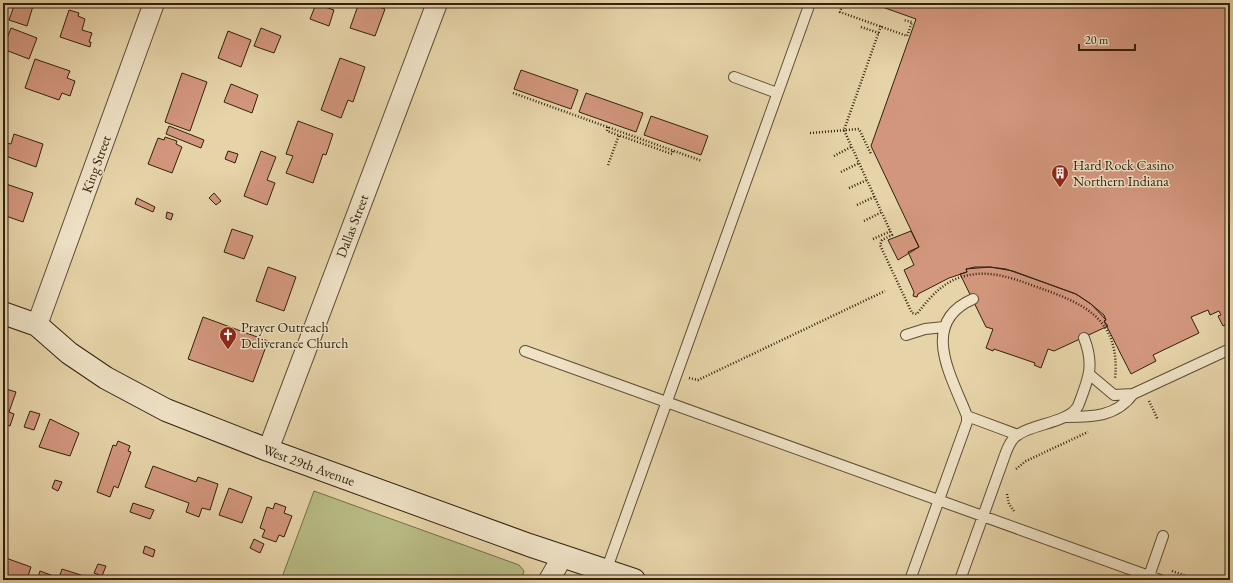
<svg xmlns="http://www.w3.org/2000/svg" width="1233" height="583" font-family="'EB Garamond',serif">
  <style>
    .green { fill: #b8bb85; stroke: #746e4a }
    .building { fill: #d2967d; stroke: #31220f }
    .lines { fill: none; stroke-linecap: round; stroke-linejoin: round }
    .lane-casing { stroke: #5e4e35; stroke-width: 12 }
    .street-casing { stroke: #5e4e35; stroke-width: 22 }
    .secondary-casing { stroke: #31220f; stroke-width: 24 }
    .path { stroke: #31220f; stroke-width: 2.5; stroke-dasharray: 1 2; stroke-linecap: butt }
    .lane { stroke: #efe2c6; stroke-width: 10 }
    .street { stroke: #efe2c6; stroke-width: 20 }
    .secondary { stroke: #efe2c6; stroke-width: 22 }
    .labels { text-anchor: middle; stroke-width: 3; stroke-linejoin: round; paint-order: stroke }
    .street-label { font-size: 14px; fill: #31220f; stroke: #efe2c6 }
    .poi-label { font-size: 14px; fill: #31220f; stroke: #efe2c6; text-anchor: start }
  </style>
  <rect width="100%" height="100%" fill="#e6d3a8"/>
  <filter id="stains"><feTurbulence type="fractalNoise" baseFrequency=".005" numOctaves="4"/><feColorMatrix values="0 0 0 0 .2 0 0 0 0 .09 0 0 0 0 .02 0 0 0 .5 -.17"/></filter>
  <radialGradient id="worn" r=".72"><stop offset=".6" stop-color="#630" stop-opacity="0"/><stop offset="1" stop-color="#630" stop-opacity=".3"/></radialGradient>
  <path class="green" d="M314 491 519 565 524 571 521 580H281Z"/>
  <path class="building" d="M15 3H23L33 6 27 26 9 20Z
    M359 3H367L385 9 375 36 350 28Z
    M871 3H1230V327L1227 329 1225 325 1223 326 1218 316 1221 315 1219 311 1210 315 1208 310 1191 317 1199 333 1153 355 1156 361 1131 374 1104 321 1106 320 1091 304 1076 294 1013 271 990 267 966 269 967 272 949 278 918 294 917 297 913 296 914 292 904 270 914 265 908 252 919 247 871 146 916 19Z
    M316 4 334 10 329 26 310 19Z
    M69 10 79 13 78 16 85 19 82 30 92 33 89 42H91L90 47 60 37Z
    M11 28 37 38 29 59 3 49Z
    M261 28 281 36 274 53 254 46Z
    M228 31 251 40 241 67 218 58Z
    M340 58 365 67 353 102 348 100 341 118 321 110Z
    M35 59 70 71 67 78 75 81 70 96 62 93 59 100 25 88Z
    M521 70 578 90 571 109 514 89Z
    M182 73 207 82 190 131 165 122Z
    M231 84 258 95 252 113 224 102Z
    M586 93 643 113 636 132 579 112Z
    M651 116 708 136 701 155 644 135Z
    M298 121 333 134 326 155 323 154 313 183 286 173 293 156 286 154Z
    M169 126 204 140 201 148 166 134Z
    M14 134 43 144 36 167 3 155 6 143 11 144Z
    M165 137 177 141 176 144 182 147 172 173 148 164 158 138 164 140Z
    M228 151 238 154 235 163 225 159Z
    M261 151 276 157 267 180 275 183 267 205 244 196Z
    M3 183 33 193 23 222 3 215Z
    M214 193 221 201 216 205 209 198Z
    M137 198 155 207 153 212 135 204Z
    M167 212 173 214 171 220 166 218Z
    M232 229 253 236 244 259 224 252Z
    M911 231 919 247 898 260 888 240Z
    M268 267 296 277 284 311 256 301Z
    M975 267H990L1006 269 1076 294 1091 304 1104 315 1106 320 1104 321 1108 326 1054 351 1048 349 1041 368 1034 365 1035 363 994 349 993 351 986 348 993 329 986 327 960 274 967 272 966 269Z
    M203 317 268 341 253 382 188 359Z
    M3 388 16 392 9 412 14 414 10 426 3 424Z
    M30 411 40 414 34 430 24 427Z
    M50 419 79 433 70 456 39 447Z
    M118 441 130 446 128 451 131 452 118 488 114 486 110 497 97 492 113 445 116 446Z
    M153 466 196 482 198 477 218 484 210 510 202 508 199 517 186 512 189 503 145 487Z
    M55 480 62 482 58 491 52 488Z
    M229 488 252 497 242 523 219 515Z
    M133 503 154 510 150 519 130 512Z
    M275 503 286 507 284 513 292 516 284 537 279 535 276 542 262 537 265 530 260 528 267 507 273 509Z
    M254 539 264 544 260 553 250 548Z
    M145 546 155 550 153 557 143 553Z
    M3 557 31 567 27 579 20 576 19 580H14L6 577 8 572 3 570Z
    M98 564 106 566 102 576 94 573Z
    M62 569 84 576 82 580H37L40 571 59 578Z"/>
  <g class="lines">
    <g class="lane-casing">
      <path id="lane" d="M734 77 777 93
        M906 335 925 329 944 327
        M525 351 1160 580
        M1089 374 1114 395 1133 394 1230 349
        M967 416 1018 435
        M1067 417C1092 417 1116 417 1133 394
        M606 571 810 3
        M1149 576 1163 536
        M910 580 967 422V416C952 377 918 323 973 299
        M960 580 1005 455C1007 449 1010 441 1016 436 1030 424 1069 423 1078 406 1088 380 1095 366 1084 338"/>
    </g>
    <g class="street-casing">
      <path id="street" d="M37 325 154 3
        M268 450 437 3
        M549 580 563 556"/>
    </g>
    <g class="secondary-casing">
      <path id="secondary" d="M3 313 37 325 69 353 106 378 166 410 268 450 529 545 634 580"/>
    </g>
    <path class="path" d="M843 3 840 12 907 36 912 22 903 20
      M881 26 844 130 892 235 882 240 880 245 912 313 917 314C928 299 942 283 961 277 987 269 1010 277 1034 286 1083 303 1121 318 1115 379
      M861 27 879 33
      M513 93 702 161
      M608 127 607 131 672 154 673 150
      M810 133 859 129 871 154
      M834 156 851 147
      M608 165 619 135
      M841 172 859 163
      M849 188 867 180
      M857 205 874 197
      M864 221 882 212
      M873 239 891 231
      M689 378 698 380 885 291
      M1149 401 1158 420
      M1016 469 1026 461 1088 432
      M1007 494 1009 504 1014 511
      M1172 571 1198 580"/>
    <use href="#lane" class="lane"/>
    <use href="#street" class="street"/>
    <use href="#secondary" class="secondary"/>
  </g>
  <defs>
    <g id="building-pin" transform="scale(0.9)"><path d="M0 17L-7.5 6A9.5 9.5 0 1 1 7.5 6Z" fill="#8f2418" stroke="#efe2c6"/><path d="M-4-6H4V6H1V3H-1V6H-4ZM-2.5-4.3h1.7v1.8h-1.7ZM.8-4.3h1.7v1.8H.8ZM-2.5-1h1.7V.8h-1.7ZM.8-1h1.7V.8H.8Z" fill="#fff"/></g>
    <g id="church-pin" transform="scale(0.9)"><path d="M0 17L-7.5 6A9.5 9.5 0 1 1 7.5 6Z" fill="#8f2418" stroke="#efe2c6"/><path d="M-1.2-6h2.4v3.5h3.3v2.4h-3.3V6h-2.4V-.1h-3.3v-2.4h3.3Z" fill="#fff"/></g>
  </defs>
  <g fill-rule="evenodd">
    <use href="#building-pin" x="1060" y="173"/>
    <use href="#church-pin" x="228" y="335"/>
  </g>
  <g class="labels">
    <g class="street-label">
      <text transform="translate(96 164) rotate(-70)" y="5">King Street</text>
      <text transform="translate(352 226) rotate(-69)" y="5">Dallas Street</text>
      <text transform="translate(309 465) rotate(20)" y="5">West 29th Avenue</text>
    </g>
    <g class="poi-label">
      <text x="1073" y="170">Hard Rock Casino<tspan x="1073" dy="16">Northern Indiana</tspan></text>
      <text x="241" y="332">Prayer Outreach<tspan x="241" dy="16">Deliverance Church</tspan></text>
    </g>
  </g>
  <rect width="1233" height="583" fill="none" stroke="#e6d3a8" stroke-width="16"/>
  <rect x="4" y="4" width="1225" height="575" fill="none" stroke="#31220f" stroke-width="2"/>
  <rect x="8" y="8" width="1217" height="567" fill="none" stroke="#31220f"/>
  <path d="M1079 44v6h56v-6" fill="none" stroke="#31220f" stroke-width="2"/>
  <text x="1085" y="44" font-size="12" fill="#31220f" stroke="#efe2c6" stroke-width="3" paint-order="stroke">20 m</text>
  <rect width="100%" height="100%" filter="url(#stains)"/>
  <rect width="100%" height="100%" fill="url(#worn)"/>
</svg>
